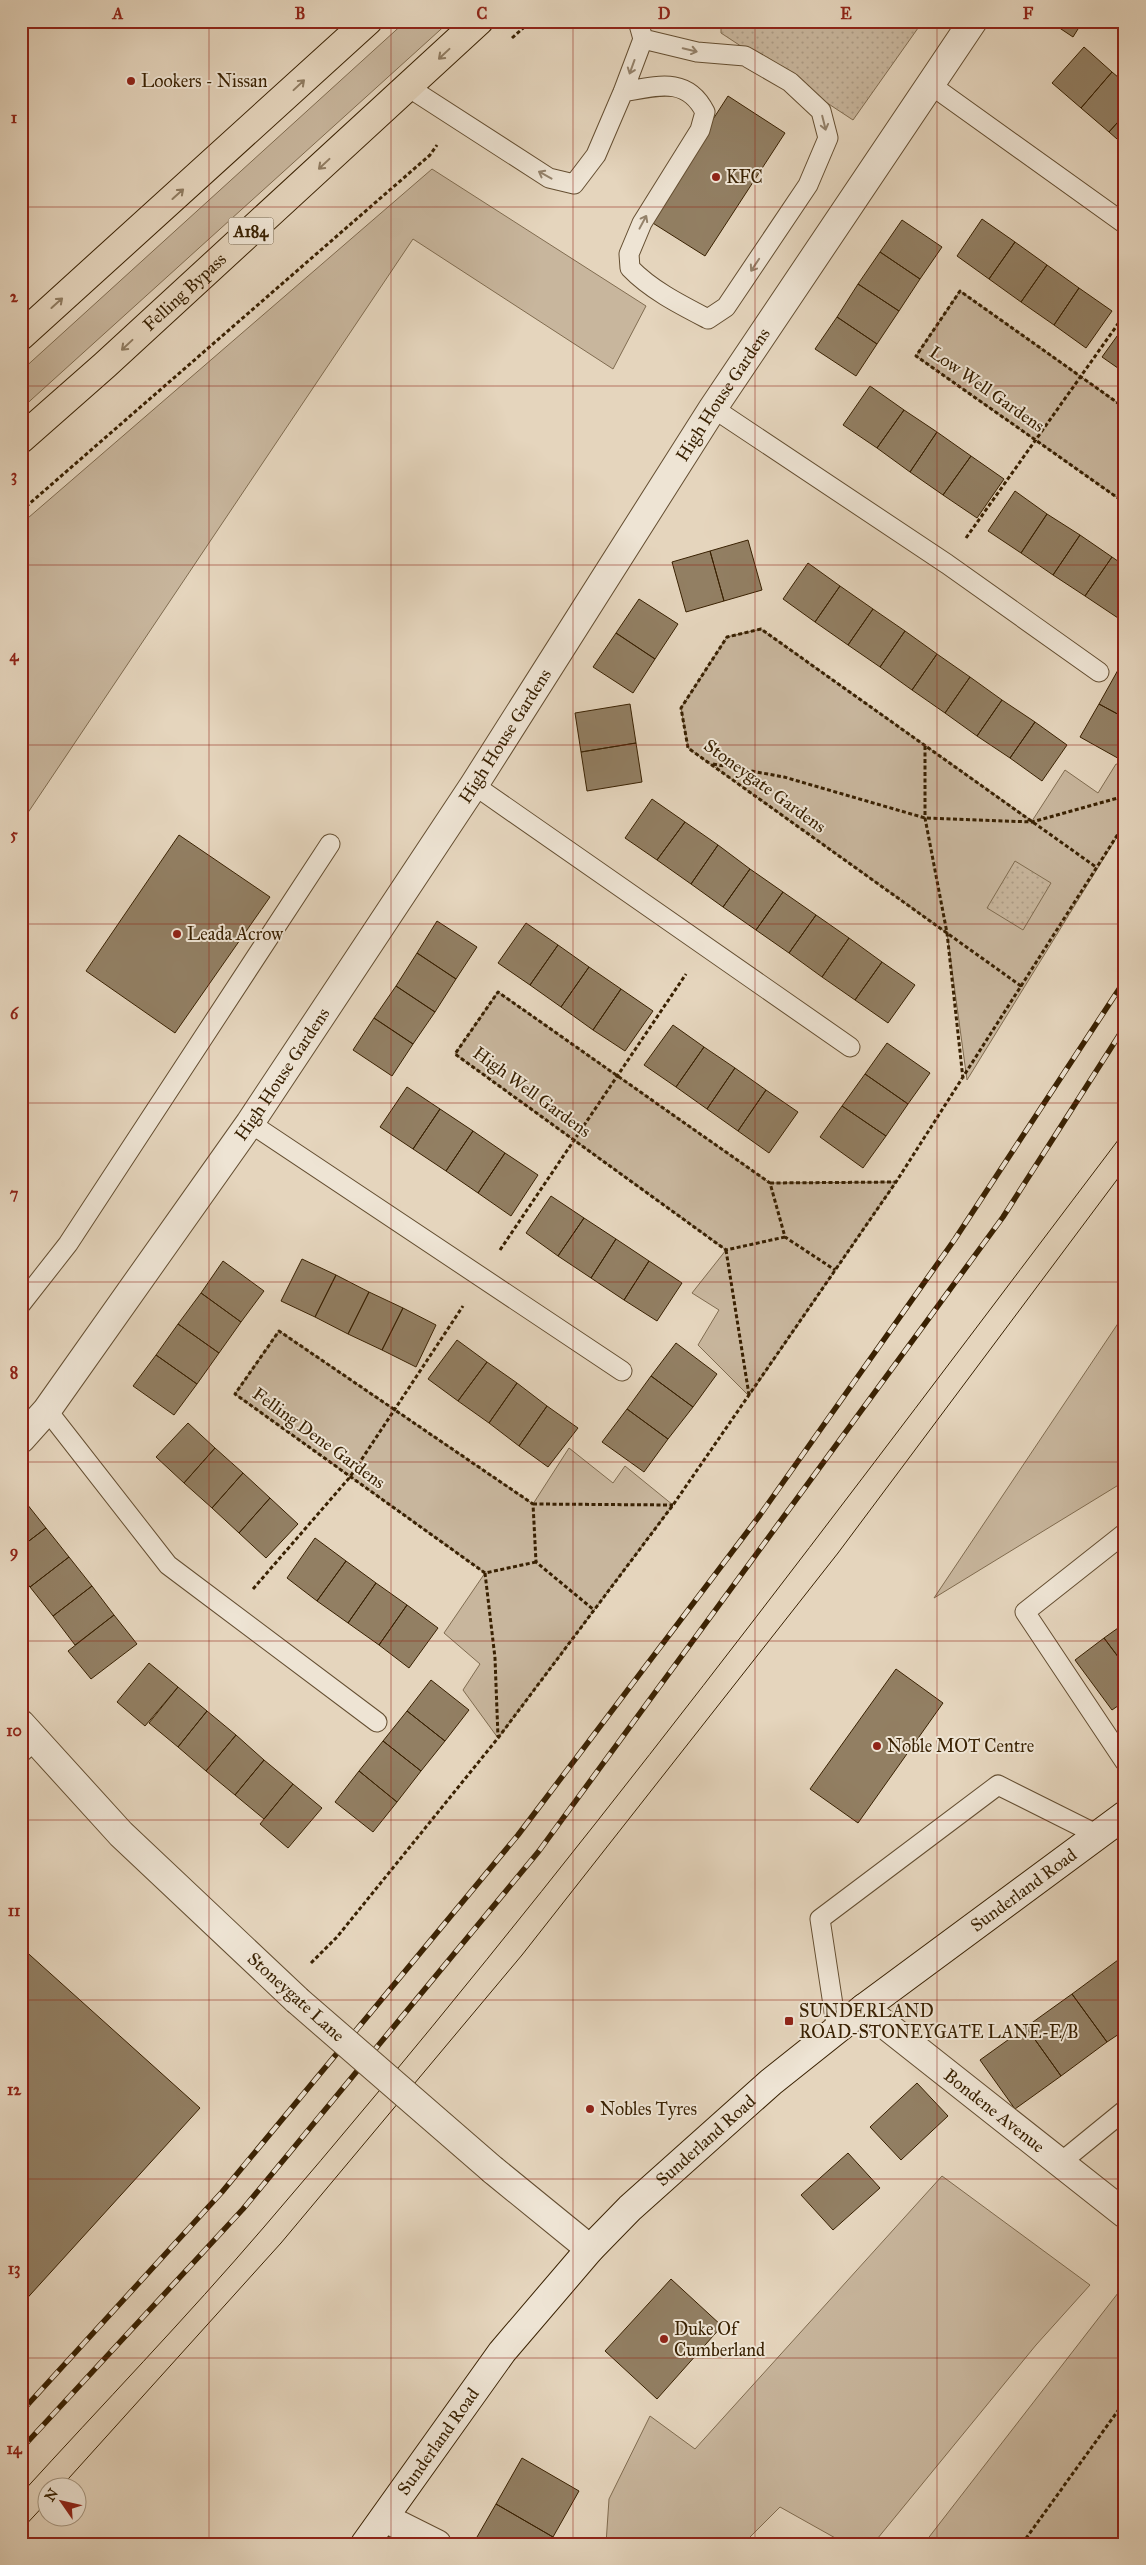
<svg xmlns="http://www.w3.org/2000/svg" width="1146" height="2565" font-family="'IM FELL Great Primer',serif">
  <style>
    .green { fill: #c8b69d; stroke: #806c50 }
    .park { fill: url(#park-dots); stroke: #806c50 }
    .building { fill: #927f63; stroke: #392102 }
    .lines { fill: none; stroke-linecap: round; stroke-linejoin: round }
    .service-casing { stroke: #644e31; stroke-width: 21 }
    .minor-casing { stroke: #644e31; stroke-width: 30 }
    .tertiary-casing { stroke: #644e31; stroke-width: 30 }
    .secondary-casing { stroke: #392102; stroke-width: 30 }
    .trunk-casing { stroke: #392102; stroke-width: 30 }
    .path { stroke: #392102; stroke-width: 3; stroke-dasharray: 4 2.5; stroke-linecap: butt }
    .service { stroke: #eee4d4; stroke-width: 19 }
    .minor { stroke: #eee4d4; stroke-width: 28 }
    .tertiary { stroke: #eee4d4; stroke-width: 28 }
    .secondary { stroke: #eee4d4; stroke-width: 28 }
    .trunk { stroke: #e5d5bd; stroke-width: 28 }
    .tram { stroke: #392102; stroke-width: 1 }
    .rail-casing { stroke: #392102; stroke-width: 5.5 }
    .rail { stroke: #eee4d4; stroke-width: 4; stroke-dasharray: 11; stroke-linecap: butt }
    .tertiary-bridge-casing { stroke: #644e31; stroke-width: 30; stroke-linecap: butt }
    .tertiary-bridge { stroke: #eee4d4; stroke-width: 28 }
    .oneway { stroke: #94826b }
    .oneway2 { stroke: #8f7b60 }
    .grid { fill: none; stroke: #8f2418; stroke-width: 1; stroke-opacity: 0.55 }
    .poi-dot { fill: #8f2418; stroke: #eee4d4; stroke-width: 2 }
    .labels { text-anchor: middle; stroke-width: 4; stroke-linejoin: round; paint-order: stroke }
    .shield { fill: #eee4d4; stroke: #6f5c41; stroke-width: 1 }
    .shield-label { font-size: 16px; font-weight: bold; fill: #392102 }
    .poi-label { font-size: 18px; fill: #392102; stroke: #eee4d4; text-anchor: start }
    .street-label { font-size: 18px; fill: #392102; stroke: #eee4d4 }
    .neatline { fill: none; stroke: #8f2418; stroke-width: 2 }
    .grid-label { font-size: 16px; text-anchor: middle; font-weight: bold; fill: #8f2418 }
  </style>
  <defs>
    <pattern id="park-dots" width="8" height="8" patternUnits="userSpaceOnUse" patternTransform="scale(1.25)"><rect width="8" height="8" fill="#c8b69d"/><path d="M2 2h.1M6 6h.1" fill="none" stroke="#ad9c86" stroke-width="1.8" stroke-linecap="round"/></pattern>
  </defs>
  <rect width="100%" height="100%" fill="#e5d5bd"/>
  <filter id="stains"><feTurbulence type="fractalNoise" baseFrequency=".004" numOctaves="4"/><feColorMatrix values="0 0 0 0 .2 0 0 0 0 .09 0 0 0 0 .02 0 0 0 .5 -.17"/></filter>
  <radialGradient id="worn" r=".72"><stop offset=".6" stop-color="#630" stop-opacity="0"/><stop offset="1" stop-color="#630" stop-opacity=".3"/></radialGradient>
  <path class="green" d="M406 21H450L21 409V371Z
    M432 169 646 306 613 369 413 239 21 823V524Z
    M960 291 1125 408V503L916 356Z
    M761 629 1032 821 1065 770 1098 793 1116 764 1125 766V824L967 1080 947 933 688 748 681 708 727 637Z
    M498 992 770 1183 896 1182 749 1396 698 1345 719 1310 692 1293 726 1250 455 1054Z
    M1125 1313V1481L934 1598Z
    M279 1331 533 1504 569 1448 613 1483 625 1466 673 1505 498 1738 463 1690 480 1664 444 1633 485 1573 235 1394Z
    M942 2176 1090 2285 1036 2345 873 2544H846L780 2507 743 2544H606L609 2499 650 2416 695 2449Z
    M1125 2284V2544H927L926 2541Z"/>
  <path class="park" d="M721 21H923L853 120 721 33Z
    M1015 861 1051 883 1023 930 987 908Z"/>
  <path class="building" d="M1049 21H1083L1073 37Z
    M1084 47 1112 72 1081 108 1052 83Z
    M1112 72 1125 83V114L1109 132 1081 108Z
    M728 96 785 133 705 256 648 220Z
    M1125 114V146L1109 132Z
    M982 219 1015 242 989 279 957 256Z
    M902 220 942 247 920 279 880 252Z
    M1015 242 1047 265 1021 302 989 279Z
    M880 252 920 279 899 311 858 284Z
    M1047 265 1079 288 1054 325 1021 302Z
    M858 284 899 311 877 344 837 317Z
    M1079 288 1112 311 1086 348 1054 325Z
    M837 317 877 344 856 376 815 349Z
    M1125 325V373L1102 357Z
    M870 386 904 410 877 448 843 425Z
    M904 410 937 432 910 472 877 448Z
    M937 432 971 456 943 495 910 472Z
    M971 456 1004 479 977 518 943 495Z
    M1015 491 1047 514 1021 553 988 531Z
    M1047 514 1080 535 1053 575 1021 553Z
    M1080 535 1112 557 1085 596 1053 575Z
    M748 540 762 590 724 601 710 551Z
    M710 551 724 601 686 612 672 562Z
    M1112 557 1125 566V609L1118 618 1085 596Z
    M808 563 840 586 815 622 783 599Z
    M840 586 873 609 848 645 815 622Z
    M639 599 678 624 655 659 616 633Z
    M873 609 905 631 880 667 848 645Z
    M905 631 937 654 912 690 880 667Z
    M616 633 655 659 633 693 593 667Z
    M937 654 970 677 945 713 912 690Z
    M1125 658V674L1118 670Z
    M1118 670 1125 674V718L1099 704Z
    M970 677 1002 700 977 736 945 713Z
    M1002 700 1035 722 1010 758 977 736Z
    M630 704 636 743 581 752 575 713Z
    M1099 704 1125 718 1123 761 1080 737Z
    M1035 722 1067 745 1042 781 1010 758Z
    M636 743 642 782 587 791 581 752Z
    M652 799 685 822 657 860 625 838Z
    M685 822 718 845 691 884 657 860Z
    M179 835 270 897 175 1033 86 971Z
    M718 845 750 869 723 907 691 884Z
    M750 869 783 892 756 930 723 907Z
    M783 892 816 915 789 953 756 930Z
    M816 915 849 938 822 977 789 953Z
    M437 921 477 947 456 979 417 953Z
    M526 923 558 945 530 985 498 963Z
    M849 938 882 962 855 1000 822 977Z
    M558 945 589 967 561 1007 530 985Z
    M417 953 456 979 435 1012 396 986Z
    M882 962 915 985 888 1023 855 1000Z
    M589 967 621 989 593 1030 561 1007Z
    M396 986 435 1012 413 1044 374 1018Z
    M621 989 653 1011 625 1051 593 1030Z
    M374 1018 413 1044 392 1076 353 1050Z
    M673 1025 704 1047 676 1087 644 1065Z
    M887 1043 930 1073 908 1104 865 1074Z
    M704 1047 735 1068 707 1109 676 1087Z
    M735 1068 766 1090 738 1131 707 1109Z
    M865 1074 908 1104 886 1136 842 1106Z
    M407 1087 440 1109 413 1149 380 1127Z
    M766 1090 798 1112 769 1153 738 1131Z
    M842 1106 886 1136 863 1168 820 1137Z
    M440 1109 473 1131 446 1171 413 1149Z
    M473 1131 505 1153 478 1193 446 1171Z
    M505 1153 538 1175 511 1216 478 1193Z
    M551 1196 584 1218 558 1256 526 1233Z
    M584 1218 616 1239 591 1278 558 1256Z
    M616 1239 649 1261 624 1300 591 1278Z
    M302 1259 336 1275 315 1317 281 1301Z
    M223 1261 264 1291 241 1322 201 1293Z
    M649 1261 682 1283 657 1321 624 1300Z
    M336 1275 369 1292 348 1334 315 1317Z
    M369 1292 403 1308 382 1350 348 1334Z
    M201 1293 241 1322 219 1353 178 1324Z
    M403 1308 436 1325 416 1367 382 1350Z
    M178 1324 219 1353 197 1384 156 1355Z
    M457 1340 487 1362 458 1401 428 1379Z
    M676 1343 717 1374 693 1407 651 1376Z
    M156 1355 197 1384 174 1415 133 1386Z
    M487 1362 517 1383 489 1423 458 1401Z
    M651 1376 693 1407 668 1439 627 1409Z
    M517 1383 547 1406 519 1446 489 1423Z
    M547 1406 578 1428 548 1467 519 1446Z
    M627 1409 668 1439 644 1472 602 1442Z
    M188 1423 215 1448 184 1483 156 1457Z
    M215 1448 243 1473 212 1508 184 1483Z
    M243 1473 270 1498 239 1533 212 1508Z
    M270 1498 298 1524 266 1558 239 1533Z
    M23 1499 46 1528 21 1547V1500Z
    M46 1528 69 1557 30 1587 21 1576V1547Z
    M315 1538 346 1561 317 1601 287 1578Z
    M69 1557 92 1586 53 1616 30 1587Z
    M346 1561 376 1583 348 1623 317 1601Z
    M376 1583 407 1605 379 1645 348 1623Z
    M92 1586 114 1615 75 1645 53 1616Z
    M407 1605 438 1628 409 1668 379 1645Z
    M114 1615 137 1644 91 1679 68 1651Z
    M1125 1623V1666L1104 1638Z
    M1104 1638 1125 1666V1701L1112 1710 1075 1660Z
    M149 1663 178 1687 145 1726 117 1702Z
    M896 1669 943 1703 858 1823 810 1789Z
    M431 1680 469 1710 445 1741 407 1711Z
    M178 1687 207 1711 178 1747 149 1723Z
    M207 1711 236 1735 206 1771 178 1747Z
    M407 1711 445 1741 421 1771 383 1741Z
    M236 1735 264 1760 235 1795 206 1771Z
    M383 1741 421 1771 397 1802 359 1771Z
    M264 1760 293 1784 264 1819 235 1795Z
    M359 1771 397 1802 373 1832 335 1802Z
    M293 1784 322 1808 288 1848 260 1824Z
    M21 1947 200 2108 21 2305Z
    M1125 1956V1969L1118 1960Z
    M1118 1960 1125 1969V2030L1107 2042 1072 1994Z
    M1072 1994 1107 2042 1061 2076 1026 2027Z
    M1026 2027 1061 2076 1015 2109 980 2060Z
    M917 2083 948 2116 901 2160 870 2127Z
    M848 2153 880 2188 833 2230 801 2195Z
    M671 2279 722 2326 657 2399 605 2351Z
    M522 2458 579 2491 553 2537 496 2504Z
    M496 2504 553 2537 549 2544H473Z"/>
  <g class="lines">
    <g class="service-casing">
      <path id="service" d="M931 85 1125 224
        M408 87 549 178 574 184 596 155 623 92 643 39 638 21
        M623 92C657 86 687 76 705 112L700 130 642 223 629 254 630 268C651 290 681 305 708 319L726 307 808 185 828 138 821 111 790 82 745 56 697 52 643 39
        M713 408 947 564 1099 672
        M474 785 850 1047
        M250 1123 622 1371
        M21 1304 68 1244 330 844
        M47 1410 168 1565 377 1722
        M1125 1533 1025 1612 1125 1762
        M21 1753 34 1741
        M837 2031 820 1919 998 1785 1098 1835
        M1060 2163 1125 2110"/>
    </g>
    <g class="minor-casing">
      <g id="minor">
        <path id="s1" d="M21 1439 47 1410 250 1123 474 785 713 408 973 21"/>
        <path id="s2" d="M864 2008 1125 2214"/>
        <path d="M385 2518 437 2544"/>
      </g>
    </g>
    <g class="tertiary-casing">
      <path id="tertiary" d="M21 1724 121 1834 297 2000
        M493 2170 590 2249"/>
    </g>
    <g class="secondary-casing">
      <g id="secondary">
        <path id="s3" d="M365 2544 502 2352 590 2249 630 2208 771 2082 864 2008 1125 1815"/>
      </g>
    </g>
    <g class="trunk-casing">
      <g id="trunk">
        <path d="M21 336 368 21"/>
        <path id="s4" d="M21 439 105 365 479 21"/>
      </g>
    </g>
    <path class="path" d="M512 38 531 21
      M1125 408 960 291 916 356 1125 503
      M21 511 430 155 437 145
      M966 538 1125 314
      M925 746V818L947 933 963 1079
      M713 764 784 777 925 818 1032 822 1125 796
      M1021 986 688 748 681 708 727 637 761 629 1096 867
      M770 1183 896 1182
      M785 1237 726 1250 455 1054 498 992 770 1183 785 1237 835 1270
      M500 1250 686 974
      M726 1250 749 1395
      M533 1504 673 1505
      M536 1562 485 1573 235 1394 279 1331 533 1504 536 1562 594 1610
      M485 1573 495 1658 498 1737
      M253 1589 350 1477 463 1306
      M311 1963 337 1937 498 1738 673 1505 896 1182 1125 823
      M1022 2544 1125 2401"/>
    <use href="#service" class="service"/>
    <use href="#minor" class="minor"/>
    <use href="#tertiary" class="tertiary"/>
    <use href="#secondary" class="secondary"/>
    <use href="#trunk" class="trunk"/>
    <path class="tram" d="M60 2488 281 2243 522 1955 838 1553 1125 1169
      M21 2494C102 2405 186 2318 264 2227 567 1875 845 1501 1125 1131
      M21 2530 48 2501"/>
    <g class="rail-casing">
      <path id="rail" d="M21 2412 222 2192 518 1835 760 1515 955 1239 1125 980
        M21 2449 243 2209 539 1851 1003 1217 1125 1026"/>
    </g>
    <use href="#rail" class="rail"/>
    <g class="tertiary-bridge-casing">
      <path id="tertiary-bridge" d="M297 2000 493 2170"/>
    </g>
    <use href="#tertiary-bridge" class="tertiary-bridge"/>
  </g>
  <defs><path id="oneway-shaft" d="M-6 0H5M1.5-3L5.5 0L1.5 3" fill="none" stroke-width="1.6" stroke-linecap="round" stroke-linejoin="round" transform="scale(1.25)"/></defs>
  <g class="oneway">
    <use href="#oneway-shaft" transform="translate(690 50) rotate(13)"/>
    <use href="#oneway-shaft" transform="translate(632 67) rotate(110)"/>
    <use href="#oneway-shaft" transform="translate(824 123) rotate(76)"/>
    <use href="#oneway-shaft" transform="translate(545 175) rotate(-151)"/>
    <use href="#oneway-shaft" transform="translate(643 222) rotate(-62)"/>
    <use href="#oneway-shaft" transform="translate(755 265) rotate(124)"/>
  </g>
  <g class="oneway2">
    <use href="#oneway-shaft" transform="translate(444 54) rotate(137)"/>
    <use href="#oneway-shaft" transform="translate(299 85) rotate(-43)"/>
    <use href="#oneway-shaft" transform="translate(324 164) rotate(137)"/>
    <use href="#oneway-shaft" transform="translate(178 194) rotate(-42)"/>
    <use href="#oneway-shaft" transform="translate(57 303) rotate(-42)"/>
    <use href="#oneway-shaft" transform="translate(127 345) rotate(137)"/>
  </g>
  <path class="grid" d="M209 21V2544M391 21V2544M573 21V2544M755 21V2544M937 21V2544M21 207H1125M21 386H1125M21 565H1125M21 745H1125M21 924H1125M21 1103H1125M21 1282H1125M21 1462H1125M21 1641H1125M21 1820H1125M21 2000H1125M21 2179H1125M21 2358H1125"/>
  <g class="poi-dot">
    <circle cx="131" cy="81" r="5"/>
    <circle cx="716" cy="177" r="5"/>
    <circle cx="177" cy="934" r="5"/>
    <circle cx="877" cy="1746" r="5"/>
    <rect x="784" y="2016" width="10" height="10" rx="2.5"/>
    <circle cx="590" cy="2109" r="5"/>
    <circle cx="664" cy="2339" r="5"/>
  </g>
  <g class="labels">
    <rect class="shield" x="228.5" y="217.5" width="45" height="27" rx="4"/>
    <g class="shield-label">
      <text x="251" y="237">A184</text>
    </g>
    <g class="poi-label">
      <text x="141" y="87">Lookers - Nissan</text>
      <text x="726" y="183">KFC</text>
      <text x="187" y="940">Leada Acrow</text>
      <text x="887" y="1752">Noble MOT Centre</text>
      <text x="799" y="2017">SUNDERLAND<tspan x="799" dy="21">ROAD-STONEYGATE LANE-E/B</tspan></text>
      <text x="600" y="2115">Nobles Tyres</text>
      <text x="674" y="2335">Duke Of<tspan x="674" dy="21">Cumberland</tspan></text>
    </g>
    <g class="street-label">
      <text dy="6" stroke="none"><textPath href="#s4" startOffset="220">Felling Bypass</textPath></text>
      <text transform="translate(987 389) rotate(35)" y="6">Low Well Gardens</text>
      <text dy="6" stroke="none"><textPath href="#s1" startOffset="1259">High House Gardens</textPath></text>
      <text dy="6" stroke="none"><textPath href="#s1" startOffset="854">High House Gardens</textPath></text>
      <text transform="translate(765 786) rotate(36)" y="6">Stoneygate Gardens</text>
      <text dy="6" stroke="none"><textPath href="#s1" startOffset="449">High House Gardens</textPath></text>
      <text transform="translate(532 1092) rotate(36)" y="6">High Well Gardens</text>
      <text transform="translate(319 1438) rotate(36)" y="6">Felling Dene Gardens</text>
      <text dy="6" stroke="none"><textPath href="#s3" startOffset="935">Sunderland Road</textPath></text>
      <text transform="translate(296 1997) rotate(42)" y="6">Stoneygate Lane</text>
      <text dy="6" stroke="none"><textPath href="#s2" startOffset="166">Bondene Avenue</textPath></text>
      <text dy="6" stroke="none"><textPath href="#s3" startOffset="530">Sunderland Road</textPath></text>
      <text dy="6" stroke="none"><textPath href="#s3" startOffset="126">Sunderland Road</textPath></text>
    </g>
  </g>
  <rect width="1146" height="2565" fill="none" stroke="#e5d5bd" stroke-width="55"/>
  <g transform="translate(62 2502) rotate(304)"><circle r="24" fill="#eee4d4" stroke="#a69680"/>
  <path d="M0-4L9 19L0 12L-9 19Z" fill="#8f2418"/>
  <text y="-8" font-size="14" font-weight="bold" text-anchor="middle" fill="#392102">N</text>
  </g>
  <rect x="28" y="28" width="1090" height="2510" class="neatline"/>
  <g class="grid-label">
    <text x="118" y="19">A</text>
    <text x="300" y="19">B</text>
    <text x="482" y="19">C</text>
    <text x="664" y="19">D</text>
    <text x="846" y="19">E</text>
    <text x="1028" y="19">F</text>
    <text x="14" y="123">1</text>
    <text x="14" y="302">2</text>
    <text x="14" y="481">3</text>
    <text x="14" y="661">4</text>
    <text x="14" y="840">5</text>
    <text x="14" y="1019">6</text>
    <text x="14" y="1199">7</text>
    <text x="14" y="1378">8</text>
    <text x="14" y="1557">9</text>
    <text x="14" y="1736">10</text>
    <text x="14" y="1916">11</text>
    <text x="14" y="2095">12</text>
    <text x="14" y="2274">13</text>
    <text x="14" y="2454">14</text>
  </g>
  <rect width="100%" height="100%" filter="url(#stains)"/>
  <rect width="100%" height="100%" fill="url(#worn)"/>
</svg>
